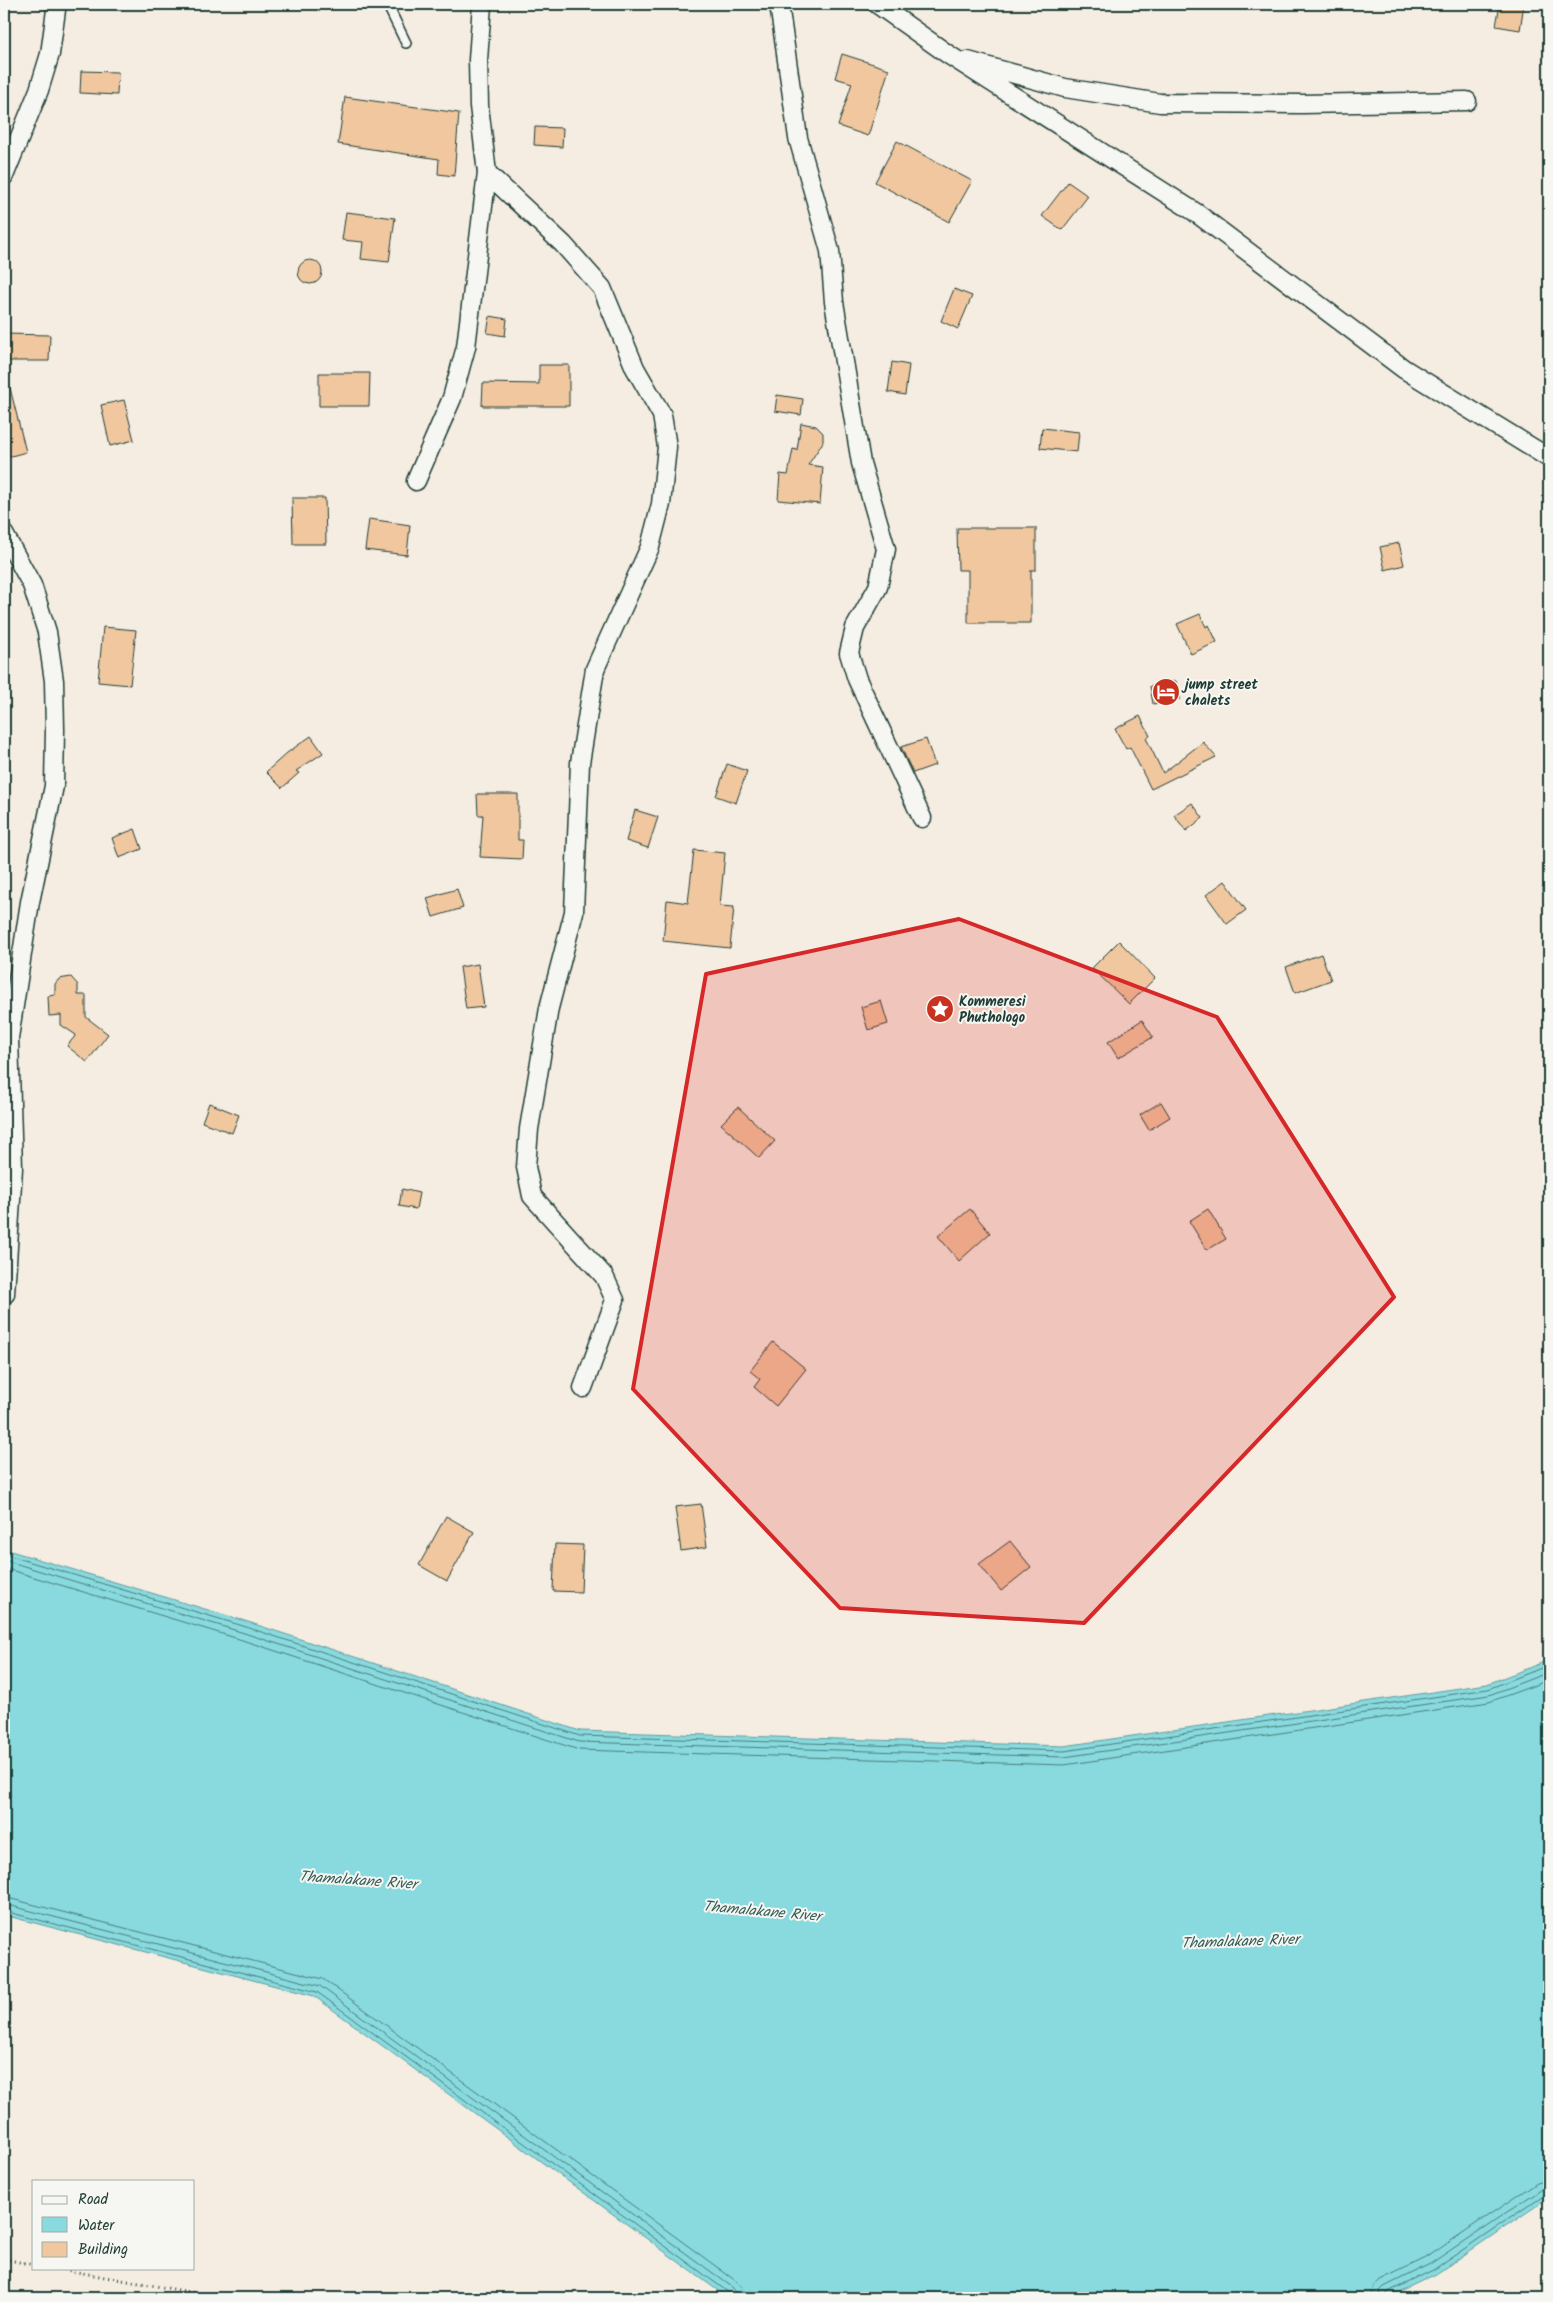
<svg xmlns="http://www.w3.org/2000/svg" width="1553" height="2302" font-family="Kalam,sans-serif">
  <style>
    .water { fill: #89dadf; stroke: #5f9b9b }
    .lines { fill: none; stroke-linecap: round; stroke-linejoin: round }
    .shore { stroke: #497c78; stroke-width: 1 }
    .building { fill: #f1c7a0; stroke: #1f3d34 }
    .lane-casing { stroke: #1f3d34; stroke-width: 12 }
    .street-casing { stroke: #1f3d34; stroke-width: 21 }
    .path { stroke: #1f3d34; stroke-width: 3; stroke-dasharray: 1 4; stroke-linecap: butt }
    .lane { stroke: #f6f6f2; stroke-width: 9 }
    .street { stroke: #f6f6f2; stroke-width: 18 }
    .marked { fill: #d62828; fill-opacity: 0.2; stroke: #d62828; stroke-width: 4; stroke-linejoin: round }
    .labels { text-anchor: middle; stroke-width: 4; stroke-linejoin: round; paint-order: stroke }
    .poi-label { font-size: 14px; font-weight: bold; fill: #1f3d34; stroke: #f6f6f2; text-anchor: start }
    .water-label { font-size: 15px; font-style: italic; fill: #345c56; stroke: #f6f6f2 }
  </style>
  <rect width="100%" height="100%" fill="#f5ede2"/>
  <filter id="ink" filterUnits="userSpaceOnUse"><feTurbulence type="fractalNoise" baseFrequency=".02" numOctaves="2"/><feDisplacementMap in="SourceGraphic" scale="10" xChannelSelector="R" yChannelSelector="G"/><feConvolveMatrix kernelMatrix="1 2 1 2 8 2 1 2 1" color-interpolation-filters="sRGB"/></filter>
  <g filter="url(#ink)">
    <path class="water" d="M4 1549 245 1621 580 1731 1064 1746 1487 1684 1549 1660V2197L1436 2274 1386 2298H728L314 1996 4 1915Z"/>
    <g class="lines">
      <path class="shore" d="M4 1554 243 1626 580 1736 1064 1751 1488 1689 1549 1665
        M4 1560 241 1632 579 1742 1064 1757 1489 1695 1549 1672
        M4 1568 239 1639 579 1750 1064 1765 1489 1702 1549 1680
        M4 1897 323 1979 736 2281 743 2289 744 2298
        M4 1904 320 1986 732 2287 736 2292 737 2298
        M4 1911 317 1992 728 2292 730 2298
        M1371 2298 1373 2288 1380 2280 1426 2258 1537 2182 1549 2179
        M1379 2298 1380 2291 1384 2287 1430 2264 1541 2189 1549 2187
        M1385 2298 1388 2292 1433 2270 1545 2194 1549 2193"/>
    </g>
    <path class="building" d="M1500 4H1524L1520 30 1496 26Z
      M842 54 889 69 868 136 838 126 852 83 835 78Z
      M81 71 118 72 117 95 80 93Z
      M345 97 459 113 454 176 438 174 439 159 338 144Z
      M535 127 563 128 562 147 534 145Z
      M897 141 972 181 949 222 875 182Z
      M1068 182 1088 196 1062 230 1042 216Z
      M346 212 395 218 389 262 361 259 363 242 342 240Z
      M298 272a12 12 0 1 1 24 0a12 12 0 1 1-24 0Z
      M954 289 972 296 958 329 941 321Z
      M490 316 507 319 505 336 487 333Z
      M4 334 50 335 49 361H4Z
      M892 362 909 365 905 395 888 392Z
      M539 365H569V406H482L483 383 539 384Z
      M319 373H370L369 406H319Z
      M4 388H10L26 452 4 458Z
      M777 395 803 399 801 415 775 411Z
      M124 400 134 440 110 446 101 405Z
      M801 423 816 426 823 433V442L808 465 823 467 820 504 778 500 780 474 788 475 793 449 797 450Z
      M1042 428 1079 432 1077 452 1040 448Z
      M292 498H325L326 544H293Z
      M369 519 410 525 407 555 365 550Z
      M957 528H1036V570H1031V623H968V570H958Z
      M1399 543 1404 565 1385 570 1380 547Z
      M1200 614 1206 627 1209 625 1217 642 1191 654 1177 624Z
      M103 627 136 630 130 685 98 682Z
      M1176 681 1180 699 1153 704 1150 686Z
      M1140 716 1150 736 1146 738 1163 773 1203 742 1216 757 1151 789 1130 747 1126 749 1115 729Z
      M311 736 323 753 296 771 299 773 282 788 266 772 287 753Z
      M926 739 935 765 913 773 901 747Z
      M727 764 747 771 736 803 716 796Z
      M477 794H518V840H523L522 859 480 857 483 815H478Z
      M1192 803 1203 818 1186 831 1174 815Z
      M635 810 658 817 648 848 626 841Z
      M135 829 142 849 119 858 112 838Z
      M694 850 725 853 720 906 734 907 730 948 663 941 667 900 688 903Z
      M1225 881 1246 910 1227 924 1206 895Z
      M457 889 463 908 433 917 427 898Z
      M1119 941 1155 978 1129 1004 1092 968Z
      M1321 954 1331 980 1295 993 1286 967Z
      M478 964 484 1007 466 1009 460 967Z
      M71 977 78 985V995H86V1017L108 1034 87 1062 67 1046 76 1035 61 1025V1015L49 1016 48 996 55 995V984L59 979Z
      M881 1001 888 1024 868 1030 861 1007Z
      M1142 1020 1153 1037 1118 1058 1108 1042Z
      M1161 1102 1170 1117 1149 1130 1140 1115Z
      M209 1103 239 1115 232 1133 202 1122Z
      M738 1107 775 1141 759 1158 721 1124Z
      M402 1189 419 1193 416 1209 399 1206Z
      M970 1209 990 1233 959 1261 938 1236Z
      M1208 1209 1226 1239 1207 1250 1189 1221Z
      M773 1342 806 1369 776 1406 754 1387 760 1379 750 1371Z
      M701 1504 707 1547 681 1551 675 1507Z
      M446 1516 474 1532 447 1581 419 1565Z
      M1010 1541 1031 1567 1001 1591 979 1564Z
      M555 1544 583 1545 581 1592 553 1591Z"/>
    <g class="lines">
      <g class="lane-casing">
        <path id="lane" d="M387 4 406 43"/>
      </g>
      <g class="street-casing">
        <path id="street" d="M779 4 798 138 830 251 834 302 861 463 886 549 878 587 855 628 849 653 857 679 922 818
          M877 4 949 55 1195 212 1404 369 1549 458
          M968 61 1065 88 1160 103 1302 104 1467 101
          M487 173 563 244 602 288 635 368 662 415 667 447 661 504 650 547 595 669 580 763 574 912 549 1008 529 1129 526 1167 532 1196 604 1276 615 1300 583 1388
          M4 176 39 90 50 54 56 10 55 4
          M416 481 452 398 466 347 487 173 479 106 478 60 482 4
          M4 534 32 585 47 632 54 681 55 730 54 786 30 902 9 1038 13 1168 5 1294"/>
      </g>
      <path class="path" d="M4 2259 34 2265
        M54 2268 224 2298"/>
      <use href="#lane" class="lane"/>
      <use href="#street" class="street"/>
    </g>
  </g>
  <path class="marked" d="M959 919 1217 1017 1394 1297 1084 1623 840 1608 633 1389 706 974Z"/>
  <defs>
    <g id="hotel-disc" transform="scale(1.4375)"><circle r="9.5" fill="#c8321e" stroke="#f6f6f2"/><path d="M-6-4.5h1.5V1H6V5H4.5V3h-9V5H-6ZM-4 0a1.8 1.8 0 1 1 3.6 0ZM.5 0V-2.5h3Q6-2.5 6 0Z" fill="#fff"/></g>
    <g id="sight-disc" transform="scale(1.4375)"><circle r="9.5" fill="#c8321e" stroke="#f6f6f2"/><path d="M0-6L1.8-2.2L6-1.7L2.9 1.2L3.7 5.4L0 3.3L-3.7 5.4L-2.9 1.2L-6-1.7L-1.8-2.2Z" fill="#fff"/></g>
  </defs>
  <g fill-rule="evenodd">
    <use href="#hotel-disc" x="1166" y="692"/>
    <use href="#sight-disc" x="940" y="1009"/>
  </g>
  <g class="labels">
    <g class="poi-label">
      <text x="1185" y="689">jump street<tspan x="1185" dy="16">chalets</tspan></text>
      <text x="959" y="1006">Kommeresi<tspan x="959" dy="16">Phuthologo</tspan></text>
    </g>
    <g class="water-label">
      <text transform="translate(358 1880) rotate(4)" y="5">Thamalakane River</text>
      <text transform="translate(762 1911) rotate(5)" y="5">Thamalakane River</text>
      <text transform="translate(1240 1941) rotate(-2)" y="5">Thamalakane River</text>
    </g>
  </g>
  <rect width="1553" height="2302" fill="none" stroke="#f6f6f2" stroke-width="20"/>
  <rect x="10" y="10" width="1533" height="2282" fill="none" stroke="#1f3d34" stroke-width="2" filter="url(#ink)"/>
  <rect x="32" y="2180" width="162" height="90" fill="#f6f6f2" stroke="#a0aca6"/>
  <rect x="42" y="2196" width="25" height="8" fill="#f6f6f2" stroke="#a0aca6"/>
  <text x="78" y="2204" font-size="15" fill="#1f3d34">Road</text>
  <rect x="42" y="2217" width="25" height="15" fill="#89dadf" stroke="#a0aca6"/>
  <text x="78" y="2230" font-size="15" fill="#1f3d34">Water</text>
  <rect x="42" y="2242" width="25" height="15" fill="#f1c7a0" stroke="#a0aca6"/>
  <text x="78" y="2254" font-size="15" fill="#1f3d34">Building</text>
</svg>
